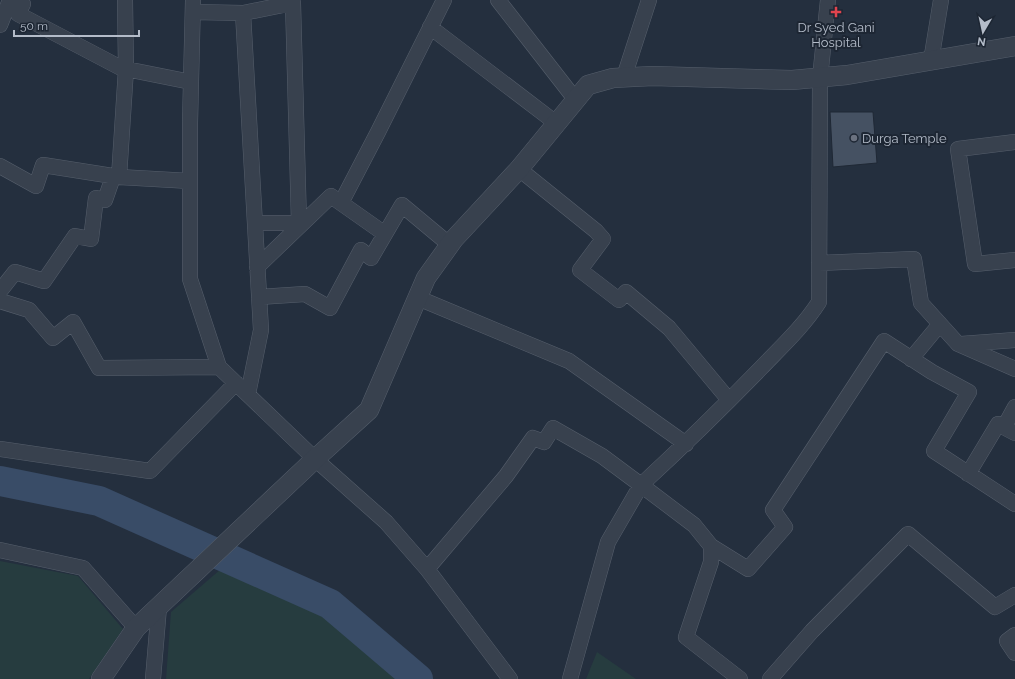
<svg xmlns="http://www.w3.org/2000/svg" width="1015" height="679" font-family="Raleway,sans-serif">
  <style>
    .green { fill: #263c3f }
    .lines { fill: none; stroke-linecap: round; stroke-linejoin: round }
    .river { stroke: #394c67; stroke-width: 30 }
    .building { fill: #455162; stroke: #1f2835 }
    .minor-casing { stroke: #565f6c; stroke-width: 16 }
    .tertiary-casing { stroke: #565f6c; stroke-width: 20 }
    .minor { stroke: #38414e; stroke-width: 15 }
    .tertiary { stroke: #38414e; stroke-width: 19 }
    .health-dot { fill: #e0444e; stroke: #1d2633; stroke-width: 1.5 }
    .worship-dot { fill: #6b7280; stroke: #1d2633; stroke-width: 1.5 }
    .labels { text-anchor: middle; stroke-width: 4; stroke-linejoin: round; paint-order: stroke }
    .poi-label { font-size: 13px; fill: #b4bcc9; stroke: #1d2633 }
  </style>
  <rect width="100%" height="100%" fill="#242f3e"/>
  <path class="green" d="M0 561 78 576 123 629 89 679H0Z
    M221 569 319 613 397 679H166L171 612Z
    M597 652 636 679H586Z"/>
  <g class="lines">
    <path class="river" d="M0 481 99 501 330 604 418 679"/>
  </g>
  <path class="building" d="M830 112H873L877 163 833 167Z"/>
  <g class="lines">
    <g class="minor-casing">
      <path id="minor" d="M10 0 23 4 18 14 121 68 191 82
        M125 0 126 69 119 177 190 181
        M193 0 190 123V279L219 367 315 459 386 522 427 569 510 679
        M498 0 575 99
        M193 12 243 13 261 330 248 394
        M243 13 293 3 299 223H255
        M0 25 10 0
        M430 27 556 123
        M931 61 941 0
        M624 77 649 0
        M1015 142 958 149 975 264 1015 260
        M0 166 36 186 43 165 119 177
        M519 169 596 231 603 239 580 270 619 300 626 292 669 328 729 400
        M341 203 378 132 444 0
        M819 263 914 259 921 303 958 344 1015 369
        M257 267 331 196 385 234
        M0 291 15 272 44 281 75 236 91 239 96 198 105 200 113 177
        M259 297 305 294 330 308 361 250 371 258 402 205 450 245
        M418 298 569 361 686 444
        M0 301 29 310 53 338 73 322 99 368 219 367
        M961 344 1015 340
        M911 359 940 324
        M1004 427 1015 407
        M0 449 150 471 236 383
        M968 474 998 424 1015 433
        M711 546 748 569 785 527 773 510 884 341 932 372 969 392 934 451 1015 504
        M0 550 83 568 136 628
        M427 569 506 476 533 438 544 442 553 428 602 456 641 485 608 542 570 679
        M1015 635 1007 641 1015 653
        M153 679 159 607
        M740 679 686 637 711 562V546L694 525 641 485C682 447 722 408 761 368 781 347 803 327 819 302L820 78 828 0
        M770 679 812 631 908 534 995 607 1015 595"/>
    </g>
    <g class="tertiary-casing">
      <path id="tertiary" d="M101 679 136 628 315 459 369 410 426 278 454 239 519 169 588 85 613 78 653 76 792 80 847 75 1015 46"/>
    </g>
    <use href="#minor" class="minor"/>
    <use href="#tertiary" class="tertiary"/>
  </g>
  <path class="health-dot" d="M834 6h4v4h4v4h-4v4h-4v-4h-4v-4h4z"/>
  <circle class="worship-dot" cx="854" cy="138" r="4"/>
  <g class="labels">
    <g class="poi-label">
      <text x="836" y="32">Dr Syed Gani<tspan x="836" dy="15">Hospital</tspan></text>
      <text x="862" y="143" text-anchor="start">Durga Temple</text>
    </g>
  </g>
  <g transform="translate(983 32) rotate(189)" stroke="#1d2633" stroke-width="3" paint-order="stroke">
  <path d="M0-3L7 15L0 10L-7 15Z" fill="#b4bcc9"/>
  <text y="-6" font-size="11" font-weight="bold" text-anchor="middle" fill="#b4bcc9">N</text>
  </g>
  <path d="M14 30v6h125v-6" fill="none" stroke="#b4bcc9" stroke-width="2"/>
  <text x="20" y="30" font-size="12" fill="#b4bcc9" stroke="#1d2633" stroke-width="3" paint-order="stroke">50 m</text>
</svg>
